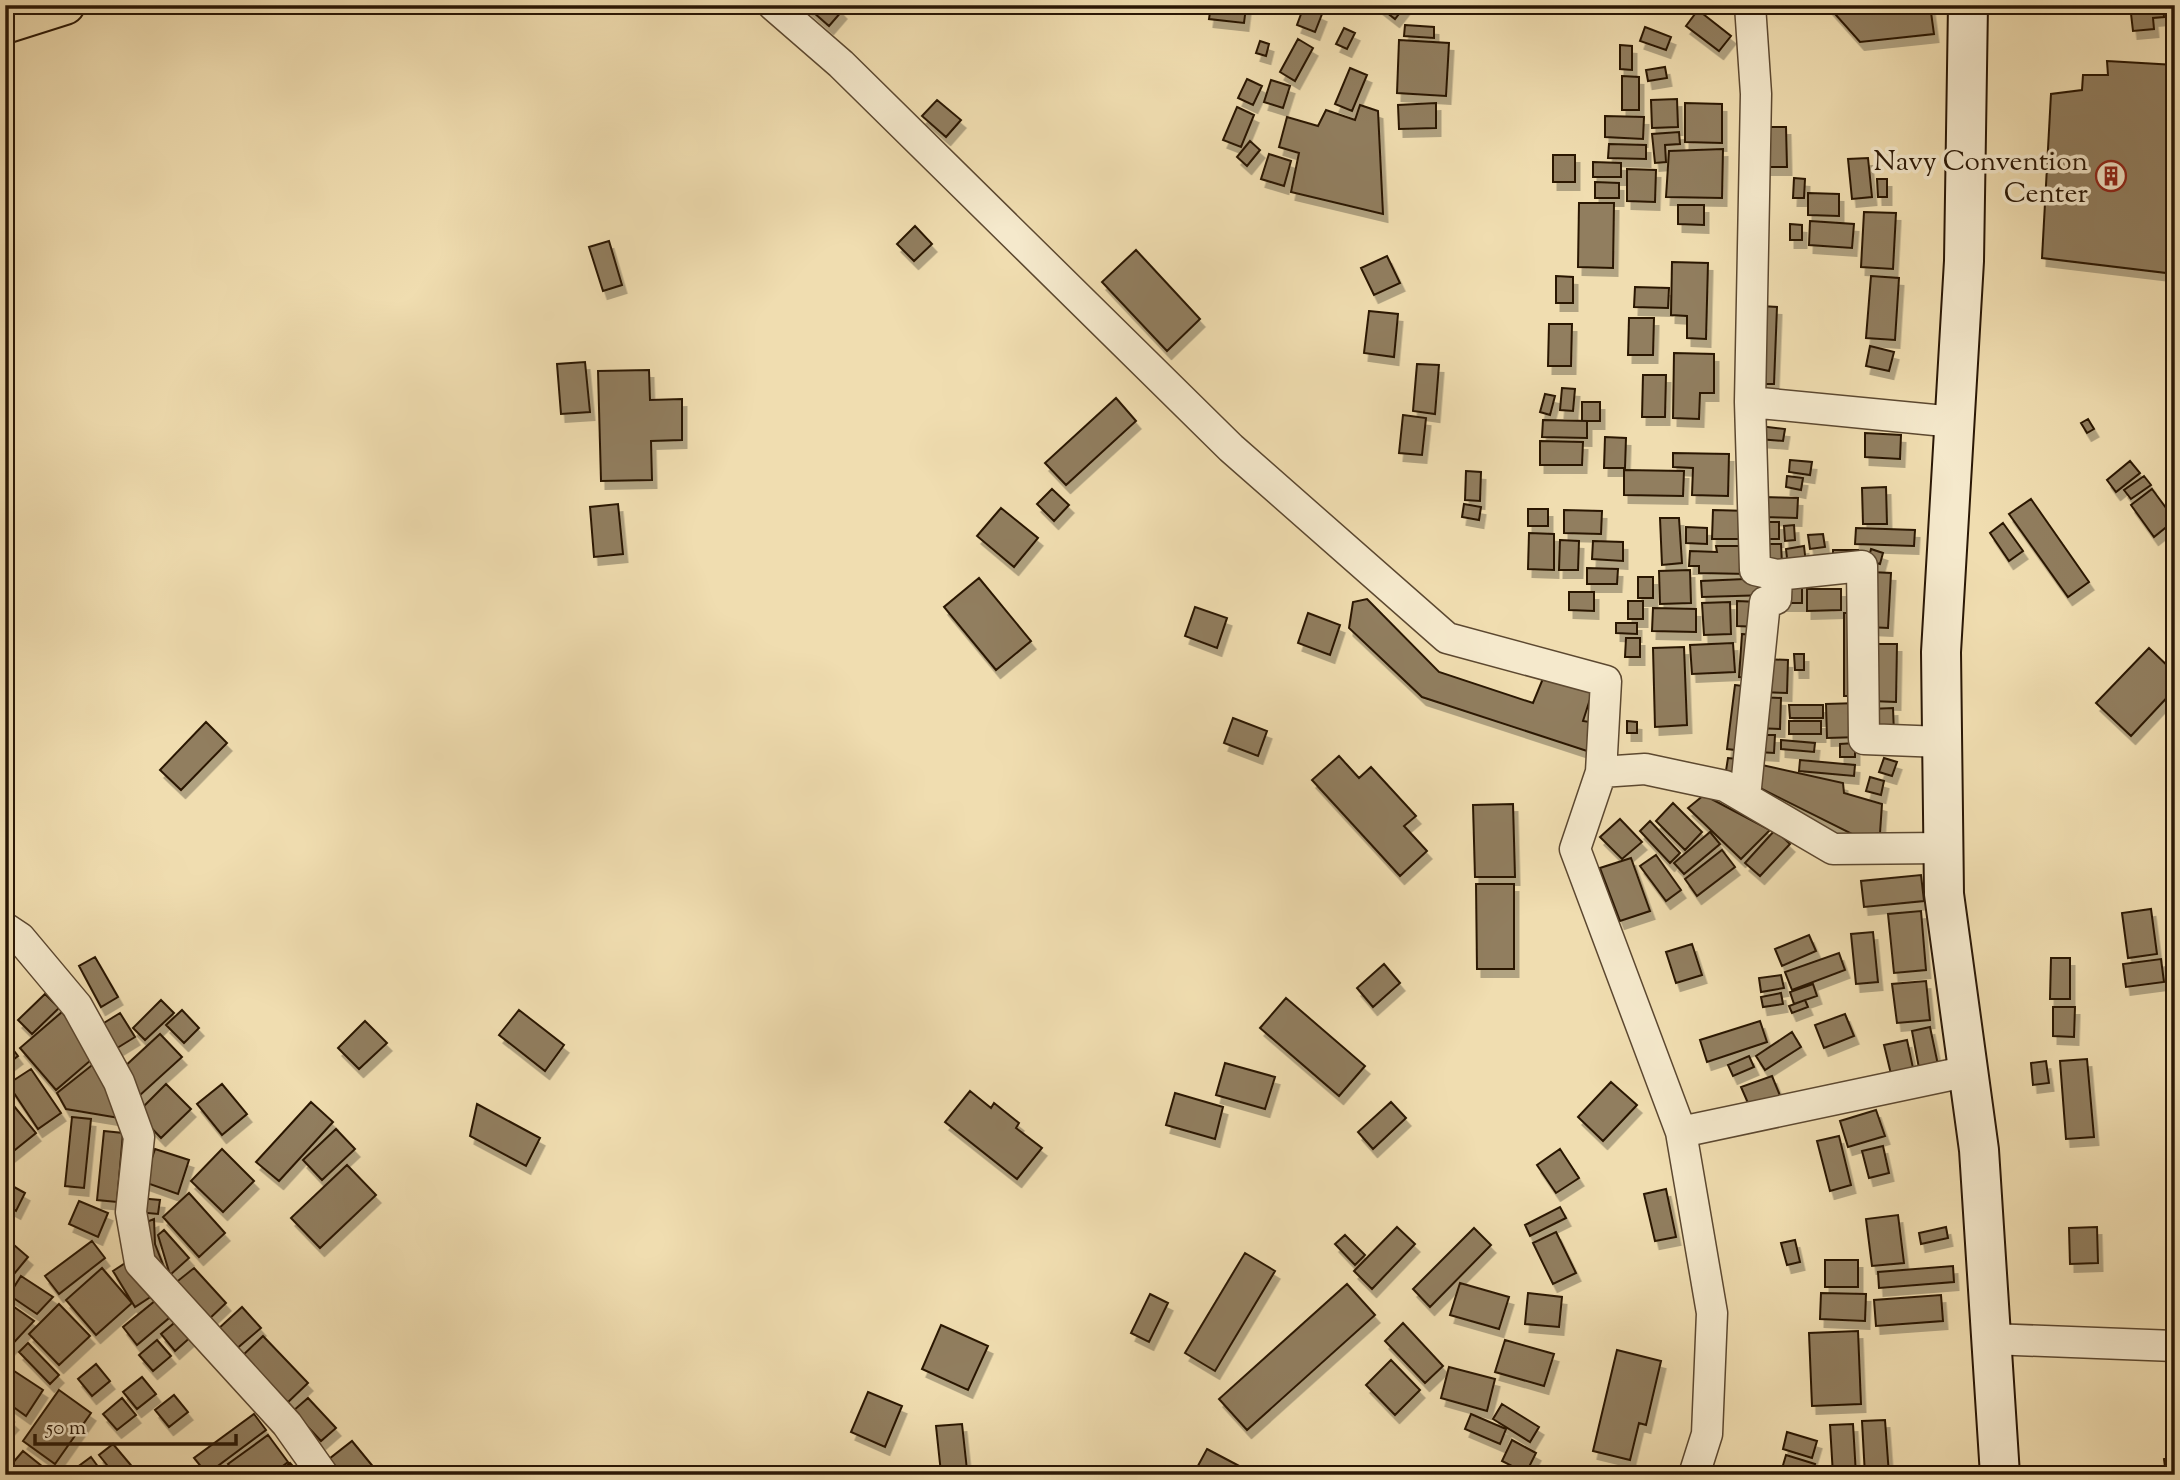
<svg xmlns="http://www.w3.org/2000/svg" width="2180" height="1480" font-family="'Sorts Mill Goudy',serif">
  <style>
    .building { fill: #917e5e; stroke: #2a1705; stroke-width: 2; filter: url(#shadow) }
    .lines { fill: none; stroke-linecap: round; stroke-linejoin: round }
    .minor-casing { stroke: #5c4830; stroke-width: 33 }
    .secondary-casing { stroke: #2a1705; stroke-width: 42 }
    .trunk-casing { stroke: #2a1705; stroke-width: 42 }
    .minor { stroke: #f5e9cc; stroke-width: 30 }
    .secondary { stroke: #f5e9cc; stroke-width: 38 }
    .trunk { stroke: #f0ddb0; stroke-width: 38 }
    .labels { text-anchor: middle; stroke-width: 7; stroke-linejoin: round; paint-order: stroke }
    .poi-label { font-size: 28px; fill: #2a1705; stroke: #f5e9cc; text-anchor: end }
  </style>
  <defs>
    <filter id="shadow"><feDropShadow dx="4.5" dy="8" stdDeviation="0" flood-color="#0004"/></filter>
  </defs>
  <rect width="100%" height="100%" fill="#f0ddb0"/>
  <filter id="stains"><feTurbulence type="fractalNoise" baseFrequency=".00286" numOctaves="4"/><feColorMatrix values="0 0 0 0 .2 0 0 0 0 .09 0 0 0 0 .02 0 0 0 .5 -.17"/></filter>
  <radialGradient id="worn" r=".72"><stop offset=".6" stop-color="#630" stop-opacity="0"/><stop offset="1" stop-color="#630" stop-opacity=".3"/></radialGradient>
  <path class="building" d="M805 5H836L842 11 829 26Z
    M1211 5 1246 7 1244 23 1209 19Z
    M1377 5H1406L1395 19Z
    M1827 5H1930L1934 34 1860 42Z
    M2130 5H2163L2164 17 2153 18 2154 29 2133 31Z
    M1304 6 1322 14 1315 32 1297 25Z
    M1698 10 1731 36 1719 51 1686 26Z
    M1405 25 1434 27V38L1404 36Z
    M1645 27 1671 37 1666 50 1640 41Z
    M1344 28 1355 33 1347 49 1336 44Z
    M1298 39 1313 48 1295 81 1280 72Z
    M1399 40 1449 43 1446 96 1397 93Z
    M1260 41 1269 44 1266 56 1256 53Z
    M1620 45 1632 46V70L1620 69Z
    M2107 61 2175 65V274L2042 258 2051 94 2082 90 2083 75H2108Z
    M1665 67 1667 78 1648 81 1646 70Z
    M1350 68 1367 75 1352 111 1335 104Z
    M1622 76 1639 77V110H1622Z
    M1247 79 1262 86 1253 105 1238 98Z
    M1271 80 1290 86 1283 108 1264 102Z
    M1677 99 1678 127 1652 128 1651 100Z
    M937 100 961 120 946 137 922 116Z
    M1436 103V128L1399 129 1398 105Z
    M1685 103 1722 104V143L1685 142Z
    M1360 105 1378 111 1383 214 1291 192 1299 153 1279 147 1287 117 1318 126 1326 110 1355 120Z
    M1237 107 1254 115 1241 147 1223 140Z
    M1605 116 1644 117 1643 139 1605 137Z
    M1766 127H1786L1787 167H1766Z
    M1679 132 1680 144 1665 145 1666 162 1655 163 1652 134Z
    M1250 141 1260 150 1247 166 1237 157Z
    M1609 144 1646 145V159L1608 158Z
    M1723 149 1722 198 1666 197 1669 151Z
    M1269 154 1291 161 1284 186 1261 179Z
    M1553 155H1575V182H1553Z
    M1868 158 1872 197 1852 199 1848 159Z
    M1593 162 1621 163V177H1593Z
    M1627 169 1656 170 1655 202 1627 201Z
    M1794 178 1805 179 1804 198H1793Z
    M1877 179H1887V197H1878Z
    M1595 182 1619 183V198H1595Z
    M1808 193 1839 194V216L1808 215Z
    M1579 203H1614L1613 268 1578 267Z
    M1678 205H1704V225L1678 224Z
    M1864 212 1896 213 1893 269 1861 267Z
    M1810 221 1854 224 1852 248 1809 245Z
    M1790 224 1802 225V240H1790Z
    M915 226 932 244 914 261 897 244Z
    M609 241 622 285 603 291 589 247Z
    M1136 250 1200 319 1167 351 1102 282Z
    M1387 256 1400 283 1374 295 1361 268Z
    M1672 262 1708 263 1706 339 1687 338V316L1671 315Z
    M1556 276 1573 277V303H1556Z
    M1871 276 1899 278 1895 340 1866 338Z
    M1635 287 1669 288 1668 308 1634 307Z
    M1761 306 1777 307 1774 384H1759Z
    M1369 311 1398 314 1394 357 1364 353Z
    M1629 318H1654L1653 355H1628Z
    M1549 324H1572L1571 366H1548Z
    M1870 346 1894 352 1889 371 1866 366Z
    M1674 353 1714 354V393H1700L1699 419 1673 418Z
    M585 362 590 412 561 414 557 364Z
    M1417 364 1439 365 1435 414 1413 411Z
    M649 370 650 400 682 399V440L651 441 652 480 601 481 598 371Z
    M1643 375H1666L1665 417H1642Z
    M1562 388 1575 389 1573 411 1560 410Z
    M1545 394 1555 396 1550 415 1540 412Z
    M1116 398 1136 421 1066 485 1045 463Z
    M1582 402H1600V421H1582Z
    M1403 415 1426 418 1422 455 1399 453Z
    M2088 419 2094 429 2087 433 2081 423Z
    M1543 420 1587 421V438L1542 437Z
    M1759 426 1785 429 1783 441 1758 439Z
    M1865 433 1901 435 1900 459 1865 457Z
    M1605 437 1626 438 1625 468H1604Z
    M1540 441 1583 442 1582 465H1540Z
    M1673 453 1729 454 1728 496 1692 495 1693 468 1673 467Z
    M1790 460 1812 462 1810 475 1789 472Z
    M2130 461 2140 473 2116 492 2107 480Z
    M1624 470 1684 471 1683 496 1624 495Z
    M1466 471 1481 472 1480 501 1465 500Z
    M1787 476 1803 478 1801 490 1786 487Z
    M2144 476 2151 485 2131 499 2124 490Z
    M1886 487 1887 524H1863L1862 488Z
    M1052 489 1069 505 1054 521 1037 504Z
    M2152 489 2175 520 2154 537 2131 505Z
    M1764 497 1798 498 1797 518 1763 517Z
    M2031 499 2089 582 2068 597 2009 514Z
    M618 504 623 554 594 557 590 507Z
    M1464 504 1481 507 1479 520 1462 517Z
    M1001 508 1038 538 1014 567 977 536Z
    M1528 509H1548V526H1528Z
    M1564 510 1602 511 1601 534 1564 533Z
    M1713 510 1749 511 1748 539H1712Z
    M1660 518H1679L1682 563 1662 565Z
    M1760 522H1779V539H1761Z
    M2003 523 2023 551 2009 561 1990 533Z
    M1794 525 1795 540 1785 541 1784 526Z
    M1686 527 1707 528V544L1686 543Z
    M1856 528 1915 530 1914 546 1855 544Z
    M1529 533 1554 534V570L1528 569Z
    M1823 534 1825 547 1810 549 1808 535Z
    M1560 540 1579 541 1578 570H1559Z
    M1593 541 1623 542V561L1592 559Z
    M1758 544H1781L1782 564H1759Z
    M1716 546H1749L1748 574 1699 573V566H1689L1690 551 1717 552Z
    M1804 546 1806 564 1788 567 1786 549Z
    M1871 549 1883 553 1880 564 1868 561Z
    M1833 550H1858L1857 562 1833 561Z
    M1587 568 1618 569 1617 584H1587Z
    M1690 570 1691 603 1660 604 1659 571Z
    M1871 572 1891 573 1888 628 1868 627Z
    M1638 577H1653V598H1638Z
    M979 578 1031 641 996 670 944 607Z
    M1767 578 1768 595 1702 597 1701 581Z
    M1778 580H1802V603H1778Z
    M1807 589H1841V610L1807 611Z
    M1569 592H1594V611L1569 610Z
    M1367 599 1439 672 1533 703 1544 676 1593 690 1583 721 1596 723 1587 751 1422 697 1349 628 1353 602Z
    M1628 601H1643V619H1628Z
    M1737 601 1759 602 1758 627 1737 626Z
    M1730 602 1731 634 1704 635 1702 603Z
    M1195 607 1227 618 1217 648 1185 636Z
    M1653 608 1696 609V632L1652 631Z
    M1308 613 1340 625 1330 655 1298 643Z
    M1844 613H1859V696H1844Z
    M1616 623H1637V634L1616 633Z
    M1742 634 1754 635 1751 678 1739 677Z
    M1626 638H1640V657H1625Z
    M1733 643 1735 672 1692 674 1690 645Z
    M1872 644H1897L1896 702 1871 701Z
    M1684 647 1687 725 1655 727 1653 648Z
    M2149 648 2175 673V689L2131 736 2096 703Z
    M1794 654H1804V670H1795Z
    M1763 659 1788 660 1787 693 1761 692Z
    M1735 685 1751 687 1744 751 1727 749Z
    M1757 697 1781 698 1780 729 1756 728Z
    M1859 703 1860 737 1827 738 1826 704Z
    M1789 705H1823V718H1790Z
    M1893 708 1894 734 1872 735 1870 709Z
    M1233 718 1267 731 1258 756 1224 743Z
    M1627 721 1637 722V733H1627Z
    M1789 721H1821V734H1789Z
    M206 722 227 743 181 790 160 770Z
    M1758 735H1775L1774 753 1758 752Z
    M1781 740 1815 743 1814 752 1781 749Z
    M1855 743V757H1840V744Z
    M1339 756 1359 778 1371 767 1416 816 1404 826 1427 851 1400 876 1312 780Z
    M1728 758 1745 760 1742 779 1725 777Z
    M1884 758 1897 762 1892 776 1879 772Z
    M1800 760 1855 765 1854 776 1799 771Z
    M1753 763 1843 783 1844 793 1882 804 1880 833 1858 837 1750 783Z
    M1870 777 1884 781 1881 795 1866 791Z
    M1704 795 1770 830 1741 859 1688 808Z
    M1673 803 1702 832 1685 850 1656 821Z
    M1513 804 1515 877H1475L1473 805Z
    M1620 819 1642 842 1622 859 1600 837Z
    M1650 821 1680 853 1670 863 1640 831Z
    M1775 830 1790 844 1760 876 1745 863Z
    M1710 832 1720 844 1684 874 1674 863Z
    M1722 850 1735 867 1697 896 1685 879Z
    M1656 855 1681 890 1666 901 1640 866Z
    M1631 858 1650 911 1620 921 1600 868Z
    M1921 875 1924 901 1864 907 1861 881Z
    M1476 884H1514V969H1477Z
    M2151 909 2157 954 2128 958 2122 913Z
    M1921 911 1926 970 1894 973 1888 914Z
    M1873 932 1878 982 1856 984 1851 934Z
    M1809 935 1816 951 1782 966 1775 949Z
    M1692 944 1702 975 1676 983 1666 952Z
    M1839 953 1845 970 1792 990 1785 972Z
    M95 957 118 997 101 1007 79 966Z
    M2051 958H2070V999H2050Z
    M2161 959 2164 982 2126 987 2123 964Z
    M1384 964 1400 983 1373 1007 1357 988Z
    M1781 975 1784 988 1761 992 1759 978Z
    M1926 981 1930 1020 1897 1023 1892 984Z
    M1813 984 1817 996 1794 1004 1790 992Z
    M1781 993 1783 1004 1763 1007 1761 997Z
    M45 994 59 1008 32 1034 18 1020Z
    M1286 998 1365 1066 1339 1096 1260 1028Z
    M161 1000 174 1013 145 1040 133 1028Z
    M1805 1000 1808 1007 1792 1013 1789 1006Z
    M2053 1007H2075L2074 1037 2053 1036Z
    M182 1010 199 1028 184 1043 166 1025Z
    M519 1010 564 1045 545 1071 499 1035Z
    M62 1012 98 1054 56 1090 20 1048Z
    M120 1013 135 1037 114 1050 99 1026Z
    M1845 1014 1854 1036 1824 1048 1815 1025Z
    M365 1021 387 1043 359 1069 338 1048Z
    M1760 1021 1767 1042 1707 1062 1700 1040Z
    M1930 1027 1938 1065 1919 1068 1912 1031Z
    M1792 1032 1801 1047 1765 1070 1756 1056Z
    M160 1034 182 1057 139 1096 122 1069Z
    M5 1039 18 1056 5 1066Z
    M1907 1040 1913 1068 1891 1074 1884 1045Z
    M1749 1056 1754 1067 1733 1076 1728 1065Z
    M101 1058 125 1119 66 1109 57 1093Z
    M2087 1059 2094 1137 2066 1139 2060 1061Z
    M2046 1061 2049 1083 2033 1085 2031 1063Z
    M1225 1063 1275 1077 1265 1109 1216 1095Z
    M31 1069 61 1113 38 1129 8 1084Z
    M1772 1076 1781 1098 1751 1110 1741 1087Z
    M1611 1082 1637 1105 1603 1141 1578 1117Z
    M166 1084 191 1109 161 1138 137 1113Z
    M222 1084 247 1114 222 1135 197 1104Z
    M970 1091 991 1108 994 1103 1019 1123 1016 1128 1042 1148 1017 1179 945 1122Z
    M1175 1093 1223 1107 1215 1139 1166 1125Z
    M5 1095 36 1133 5 1158Z
    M311 1102 333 1122 279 1181 256 1162Z
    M1391 1102 1406 1118 1373 1149 1358 1132Z
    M477 1104 540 1138 526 1166 470 1136Z
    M1876 1110 1885 1136 1848 1147 1840 1121Z
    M72 1117 91 1119 84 1188 65 1186Z
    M336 1129 355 1149 322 1180 303 1160Z
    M104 1131 123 1133 117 1202 97 1200Z
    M1839 1136 1851 1185 1830 1191 1817 1141Z
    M1883 1146 1889 1173 1869 1178 1862 1151Z
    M155 1149 189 1160 178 1194 144 1182Z
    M222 1149 254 1181 223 1212 191 1181Z
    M1560 1149 1579 1178 1556 1193 1537 1165Z
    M347 1165 376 1195 320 1248 291 1218Z
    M2170 1181H2175V1220Z
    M5 1182 25 1193 16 1211 5 1205Z
    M1666 1189 1676 1237 1655 1241 1644 1194Z
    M189 1193 225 1233 199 1257 163 1217Z
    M138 1198 160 1200 158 1214 137 1212Z
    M79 1201 108 1213 98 1237 69 1224Z
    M1560 1207 1566 1218 1530 1236 1525 1225Z
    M1898 1215 1904 1263 1872 1266 1866 1219Z
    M154 1219 155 1244 166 1272 144 1249 139 1225Z
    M1397 1227 1415 1244 1372 1289 1354 1271Z
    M1946 1227 1948 1238 1921 1244 1919 1233Z
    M2097 1227 2098 1263 2070 1264 2069 1228Z
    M1474 1228 1491 1245 1430 1307 1413 1289Z
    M164 1230 189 1258 170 1275 158 1235Z
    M1556 1232 1576 1273 1553 1284 1533 1243Z
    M1345 1235 1365 1255 1355 1265 1335 1244Z
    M7 1239 28 1257 5 1285V1241Z
    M1795 1240 1800 1262 1787 1265 1781 1243Z
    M92 1241 105 1258 59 1294 45 1276Z
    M1245 1253 1275 1271 1215 1371 1185 1353Z
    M130 1260 152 1296 135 1307 113 1271Z
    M1825 1260H1858V1287H1825Z
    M1953 1266 1954 1282 1879 1288 1878 1272Z
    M102 1268 132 1303 96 1335 66 1300Z
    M194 1268 226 1303 207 1321 174 1284Z
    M21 1276 53 1297 37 1314 9 1295Z
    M1460 1283 1509 1297 1499 1329 1450 1315Z
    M1347 1284 1375 1315 1247 1430 1219 1399Z
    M1528 1293 1562 1297 1559 1327 1525 1324Z
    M1821 1293 1866 1294 1865 1321 1820 1319Z
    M1150 1294 1168 1303 1149 1342 1131 1333Z
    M1941 1295 1943 1321 1876 1326 1874 1300Z
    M161 1296 175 1313 137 1345 123 1327Z
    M7 1302 34 1321 5 1352V1305Z
    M59 1304 90 1336 59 1365 29 1334Z
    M242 1307 261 1328 235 1350 217 1330Z
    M179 1319 193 1335 175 1351 161 1334Z
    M1403 1323 1443 1366 1425 1383 1385 1341Z
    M941 1325 988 1346 968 1390 922 1369Z
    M1858 1331 1861 1404 1812 1406 1809 1333Z
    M263 1336 308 1383 285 1405 240 1358Z
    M157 1340 171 1356 153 1371 139 1355Z
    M1505 1340 1554 1354 1544 1386 1495 1372Z
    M28 1343 59 1375 50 1384 19 1352Z
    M1617 1350 1661 1361 1646 1425 1639 1423 1630 1460 1593 1451Z
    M1391 1360 1420 1390 1395 1415 1366 1385Z
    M96 1364 110 1381 92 1396 78 1379Z
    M5 1365 43 1390 26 1416 5 1401Z
    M1449 1367 1495 1379 1487 1411 1441 1398Z
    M142 1377 156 1394 137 1409 123 1392Z
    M59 1390 91 1413 55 1464 23 1441Z
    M868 1392 902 1406 885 1447 851 1432Z
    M174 1395 188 1412 169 1427 155 1410Z
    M122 1398 136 1415 117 1430 103 1414Z
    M308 1398 336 1428 321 1441 293 1411Z
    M1502 1404 1539 1427 1530 1442 1493 1419Z
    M5 1414 14 1422 5 1432Z
    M254 1414 266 1430 207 1474 194 1458Z
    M1471 1414 1506 1429 1500 1444 1465 1429Z
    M1885 1420 1889 1475H1865L1862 1421Z
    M962 1424 967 1470 941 1473 936 1426Z
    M1853 1424 1856 1475H1833L1830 1425Z
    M1787 1432 1817 1441 1812 1458 1783 1449Z
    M268 1435 288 1462 271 1475H236L228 1464Z
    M1512 1440 1536 1453 1526 1473 1502 1461Z
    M352 1441 375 1469 368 1475H342L329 1459Z
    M113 1444 135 1470 130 1475H115L99 1455Z
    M2169 1444H2175V1475H2166L2164 1459 2171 1458Z
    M1207 1449 1245 1469 1242 1475H1193Z
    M23 1451 48 1471 45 1475H23L11 1465Z
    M1786 1455 1815 1464 1812 1475 1781 1472Z
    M91 1457 104 1475H81L76 1468Z
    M290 1463 301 1475H277Z"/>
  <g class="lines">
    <g class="minor-casing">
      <path id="minor" d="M773 5 841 64 1231 448 1447 638 1606 681 1601 772 1645 769 1725 786 1833 849 1943 848
        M1750 5 1756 94 1750 402 1955 422
        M1777 575 1862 566 1864 739 1942 742
        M1601 772 1575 849 1681 1132 1712 1313 1707 1434 1694 1475
        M1745 797 1765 602 1776 599 1777 575 1755 570 1750 402
        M5 928 20 938 77 1006 119 1082 139 1137 131 1212 140 1263 287 1424 323 1475
        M1681 1132 1969 1071
        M1991 1339 2175 1346"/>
    </g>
    <g class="secondary-casing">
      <path id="secondary" d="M1968 5 1964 261 1941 652 1944 894 1979 1150 2000 1475"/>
    </g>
    <g class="trunk-casing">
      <path id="trunk" d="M5 24 65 5"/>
    </g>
    <use href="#minor" class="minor"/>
    <use href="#secondary" class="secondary"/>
    <use href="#trunk" class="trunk"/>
  </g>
  <defs>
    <g id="building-ring" transform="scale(1.575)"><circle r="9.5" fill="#f5e9cc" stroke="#8f2418" stroke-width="1.5"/><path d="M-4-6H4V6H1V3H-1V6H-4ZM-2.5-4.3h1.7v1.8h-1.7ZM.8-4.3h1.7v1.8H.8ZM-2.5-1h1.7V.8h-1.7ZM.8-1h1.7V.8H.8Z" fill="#8f2418"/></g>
  </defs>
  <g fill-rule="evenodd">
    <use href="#building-ring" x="2111" y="176"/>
  </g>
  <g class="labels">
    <g class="poi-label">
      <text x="2088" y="170">Navy Convention<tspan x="2088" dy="32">Center</tspan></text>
    </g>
  </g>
  <rect width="2180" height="1480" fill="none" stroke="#f0ddb0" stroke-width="28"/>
  <rect x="7" y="7" width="2166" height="1466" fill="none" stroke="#2a1705" stroke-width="3.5"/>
  <rect x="14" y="14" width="2152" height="1452" fill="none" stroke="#2a1705" stroke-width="2"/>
  <path d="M35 1434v10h201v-10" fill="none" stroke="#2a1705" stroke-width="3.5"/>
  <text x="46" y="1434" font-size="21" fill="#2a1705" stroke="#f5e9cc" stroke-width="5" paint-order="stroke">50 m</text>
  <rect width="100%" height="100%" filter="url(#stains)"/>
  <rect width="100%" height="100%" fill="url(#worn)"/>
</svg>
